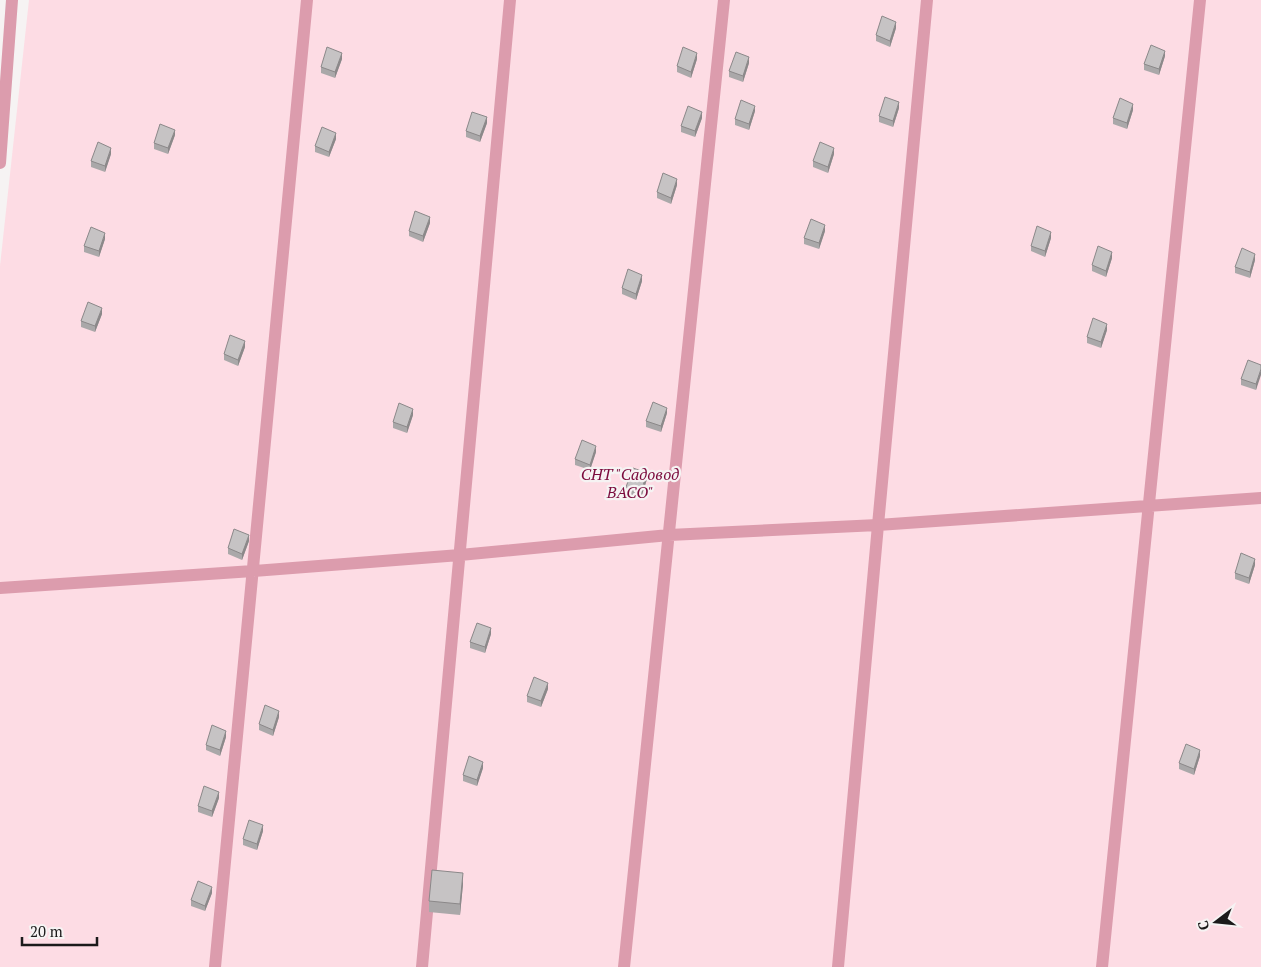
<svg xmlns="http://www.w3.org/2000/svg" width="1261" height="967" font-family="'PT Serif',serif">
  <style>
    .green { fill: #fddce4 }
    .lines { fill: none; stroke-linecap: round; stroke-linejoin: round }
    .lane { stroke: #dc9cad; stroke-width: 12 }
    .wall { fill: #aaa8a9 }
    .shaded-wall { fill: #8b8889 }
    .building { fill: #c6c3c4; stroke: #8b8889 }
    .labels { text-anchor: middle; stroke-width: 4.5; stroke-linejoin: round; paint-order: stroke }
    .park-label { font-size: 16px; font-style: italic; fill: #7b0b3d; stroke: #f6f3f3 }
  </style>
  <rect width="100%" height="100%" fill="#f6f3f3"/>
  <path class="green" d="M29 0H1261V967H0V266Z"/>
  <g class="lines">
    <path class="lane" d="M0 163 12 0
      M0 588 253 571 460 555 669 535 878 525 1261 498
      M215 967 307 0
      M422 967 510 0
      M624 967 724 0
      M838 967 878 525 927 0
      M1102 967 1200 0"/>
  </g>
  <path class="wall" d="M896 28 890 47 876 41V35Z
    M1165 56 1159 75 1144 70V64Z
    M342 59 335 78 321 73V67Z
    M697 59 691 78 677 72V66Z
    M749 63 743 82 729 77V71Z
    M899 108 893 127 879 122V116Z
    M1133 110 1127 129 1113 124V118Z
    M755 111 749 130 735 125V119Z
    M702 118 695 137 681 132V126Z
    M487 123 480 142 466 137V131Z
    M175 135 168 154 154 149V143Z
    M336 139 329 157 315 152V146Z
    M111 154 105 172 91 167V161Z
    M834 154 828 173 813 167V161Z
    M677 185 671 204 657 198V192Z
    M430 223 423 242 409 236V231Z
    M825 231 819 249 804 244V238Z
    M1051 238 1045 257 1031 251V246Z
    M105 239 99 257 84 252V246Z
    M1112 258 1106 277 1092 271V265Z
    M1255 260 1250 278 1235 273V267Z
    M642 281 636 300 622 294V288Z
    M102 314 95 332 81 327V321Z
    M1107 330 1101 348 1087 343V337Z
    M245 347 238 366 224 360V354Z
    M1261 365 1256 390 1241 385V379Z
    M667 413 661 432 646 427V421Z
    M413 415 407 433 393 428V422Z
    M596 452 590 470 575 465V459Z
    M647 479 641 498 626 493V487Z
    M249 541 242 560 228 554V548Z
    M1255 565 1249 584 1235 579V573Z
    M491 634 485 653 470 648V642Z
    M548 689 541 707 527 702V696Z
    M279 717 273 736 259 730V724Z
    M226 737 220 756 206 750V745Z
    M1200 756 1194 775 1179 769V763Z
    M483 768 477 786 463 781V775Z
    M219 798 212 817 198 812V806Z
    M263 831 257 850 243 845V839Z
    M463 884 460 915 429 912V901Z
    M212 893 205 911 191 906V900Z"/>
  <path class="shaded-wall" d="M896 22V28L890 47V41Z
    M1165 51V56L1159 75V69Z
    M342 53V59L335 78V72Z
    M697 53V59L691 78V72Z
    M749 57V63L743 82V76Z
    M899 102V108L893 127V121Z
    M1133 104V110L1127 129V123Z
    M755 106V111L749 130V124Z
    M702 112V118L695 137V131Z
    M487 117V123L480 142V136Z
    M175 130V135L168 154V148Z
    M336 133V139L329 157V152Z
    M111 148V154L105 172V166Z
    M834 148V154L828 173V167Z
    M677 179V185L671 204V198Z
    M430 217V223L423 242V236Z
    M825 225V231L819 249V243Z
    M1051 232V238L1045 257V251Z
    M105 233V239L99 257V251Z
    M1112 252V258L1106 277V271Z
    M1255 254V260L1250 278V272Z
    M642 275V281L636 300V294Z
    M102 308V314L95 332V326Z
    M1107 324V330L1101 348V342Z
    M245 341V347L238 366V360Z
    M1261 369V375L1256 390V384Z
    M667 408V413L661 432V426Z
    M413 409V415L407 433V427Z
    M596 446V452L590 470V465Z
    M647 473V479L641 498V492Z
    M249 535V541L242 560V554Z
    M1255 559V565L1249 584V578Z
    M491 628V634L485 653V647Z
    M548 683V689L541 707V701Z
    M279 711V717L273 736V730Z
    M226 731V737L220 756V750Z
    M1200 750V756L1194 775V769Z
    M483 762V768L477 786V780Z
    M219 792V798L212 817V811Z
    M263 825V831L257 850V844Z
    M463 873V884L460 915V904Z
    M212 887V893L205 911V906Z"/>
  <path class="building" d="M882 16 896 22 890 41 876 35Z
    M1151 45 1165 51 1159 69 1144 64Z
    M327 47 342 53 335 72 321 67Z
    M683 47 697 53 691 72 677 66Z
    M736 52 749 57 743 76 729 71Z
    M885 97 899 102 893 121 879 116Z
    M1120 98 1133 104 1127 123 1113 118Z
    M741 100 755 106 749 124 735 119Z
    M688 106 702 112 695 131 681 126Z
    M472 112 487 117 480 136 466 131Z
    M160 124 175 130 168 148 154 143Z
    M322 127 336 133 329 152 315 146Z
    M98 142 111 148 105 166 91 161Z
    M820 142 834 148 828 167 813 161Z
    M663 173 677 179 671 198 657 192Z
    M415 211 430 217 423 236 409 231Z
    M811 219 825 225 819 243 804 238Z
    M1037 226 1051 232 1045 251 1031 246Z
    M91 227 105 233 99 251 84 246Z
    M1098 246 1112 252 1106 271 1092 265Z
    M1242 248 1255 254 1250 272 1235 267Z
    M628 269 642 275 636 294 622 288Z
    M88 302 102 308 95 326 81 321Z
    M1093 318 1107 324 1101 342 1087 337Z
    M230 335 245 341 238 360 224 354Z
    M1248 360 1261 365V369L1256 384 1241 379Z
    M653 402 667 408 661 426 646 421Z
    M399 403 413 409 407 427 393 422Z
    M582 440 596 446 590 465 575 459Z
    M633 468 647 473 641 492 626 487Z
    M234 529 249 535 242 554 228 548Z
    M1241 553 1255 559 1249 578 1235 573Z
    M477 623 491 628 485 647 470 642Z
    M534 677 548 683 541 701 527 696Z
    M265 705 279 711 273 730 259 724Z
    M212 725 226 731 220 750 206 745Z
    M1186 744 1200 750 1194 769 1179 763Z
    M469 756 483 762 477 780 463 775Z
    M204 786 219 792 212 811 198 806Z
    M249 820 263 825 257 844 243 839Z
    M432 870 463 873 460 904 429 901Z
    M198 881 212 887 205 906 191 900Z"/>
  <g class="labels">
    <g class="park-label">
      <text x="630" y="480">СНТ "Садовод<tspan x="630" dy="18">ВАСО"</tspan></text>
    </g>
  </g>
  <g transform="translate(1216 922) rotate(254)" stroke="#f6f3f3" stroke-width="4" paint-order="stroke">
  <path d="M0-4L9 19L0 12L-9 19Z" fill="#1b1a1a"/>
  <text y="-8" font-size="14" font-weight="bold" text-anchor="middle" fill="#1b1a1a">С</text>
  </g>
  <path d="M22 937v8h75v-8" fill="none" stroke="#1b1a1a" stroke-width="2.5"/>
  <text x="30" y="937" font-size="15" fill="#1b1a1a" stroke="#f6f3f3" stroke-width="4" paint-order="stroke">20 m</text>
</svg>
